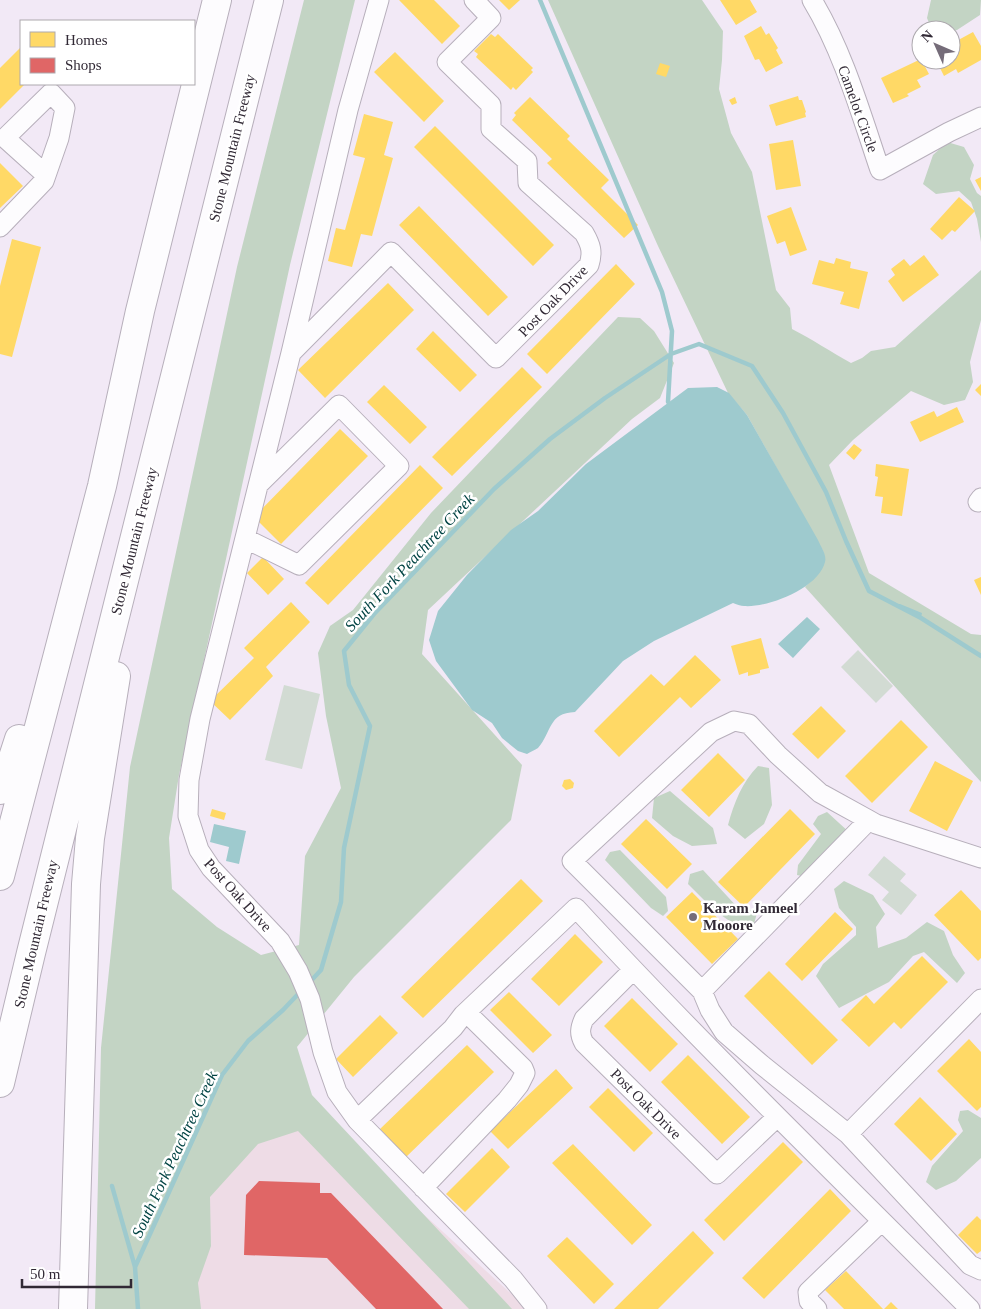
<svg xmlns="http://www.w3.org/2000/svg" width="981" height="1309" font-family="'Times New Roman',serif">
  <style>
    .commercial { fill: #eedce6 }
    .green { fill: #d2dbd3 }
    .forest { fill: #c3d4c4 }
    .water { fill: #9ecace }
    .homes { fill: #ffd966 }
    .shops { fill: #e06666 }
    .lines { fill: none; stroke-linecap: round; stroke-linejoin: round }
    .stream { stroke: #9ecace; stroke-width: 4.5 }
    .minor-casing { stroke: #b7afbb; stroke-width: 21 }
    .highway-casing { stroke: #b7afbb; stroke-width: 30 }
    .minor { stroke: #fdfcfe; stroke-width: 19 }
    .highway { stroke: #fdfcfe; stroke-width: 28 }
    .poi-dot { fill: #756c79; stroke: #fff; stroke-width: 2 }
    .labels { text-anchor: middle; stroke-width: 5; stroke-linejoin: round; paint-order: stroke }
    .street-label { font-size: 15px; fill: #312935; stroke: #fff }
    .poi-label { font-size: 15px; font-weight: bold; fill: #312935; stroke: #fff; text-anchor: start }
    .water-label { font-size: 16px; font-style: italic; fill: #014343; stroke: #fff }
  </style>
  <rect width="100%" height="100%" fill="#f2e9f6"/>
  <path class="commercial" d="M120 1096 301 1103 528 1309H107Z"/>
  <path class="green" d="M858 650 893 686 876 703 841 667Z
    M284 685 320 694 302 769 265 760Z
    M884 856 906 874 900 881 917 895 901 915 882 900 889 892 868 875Z"/>
  <path class="forest" d="M304 0H355L290 265 179 775 169 838 172 889 217 927 261 955 299 945 305 856 341 788 326 716 318 653 330 626 353 610 431 513 618 317 640 318 654 331 674 363 660 398 632 419 428 610 422 654 522 765 511 820 354 977 297 1047 312 1095 512 1309H469L298 1131 258 1144 210 1197 211 1246 198 1283 201 1309H95L101 1048 130 767 237 267Z
    M548 0H702L723 31 722 60 719 89 731 133 752 172 776 290 790 308 792 329C812 339 831 352 851 363L862 358 871 351 895 347 981 270V320L970 362 973 382 965 400 944 405 911 391 853 440 829 465 869 573 971 634 981 635V782L805 587C815 577 828 566 823 551L747 415 728 393 658 246Z
    M931 0H981L980 15 957 30 951 32V30H932L927 18Z
    M947 142 964 147 974 165 970 179 977 193 981 196V242L977 219 971 202 959 191 936 194 923 184 933 155Z
    M758 766 769 768 772 805 764 824 745 839 728 825C734 803 742 782 758 766Z
    M670 791 713 828 717 844 692 846 673 836 652 818 654 798Z
    M827 812 850 833 806 877 797 875 798 865 821 834 813 824 818 816Z
    M620 850 666 897 668 911 663 916 651 908 605 860 610 852Z
    M703 870 740 910H753L757 913 754 924H734L715 911 688 884 690 874Z
    M844 881 873 895 885 914 876 927 878 948 906 938 927 922 944 931 953 955 965 973 957 983 924 952 913 956 889 982 839 1008 816 976 823 964 856 935V927L839 908 834 889Z
    M968 1110 981 1118V1158L956 1181 936 1190 926 1182 932 1166 963 1131 958 1120 960 1111Z"/>
  <path class="water" d="M717 387 729 393 747 415 818 540C821 547 827 555 825 562 819 588 768 608 744 606 741 606 736 604 733 603L654 641 623 661 575 712C548 713 552 732 538 748 535 750 530 752 527 754L518 751 502 738 492 723 472 710 436 661 429 640 438 611 467 575 511 530 538 511 586 464 688 388Z
    M891 604H900L922 613 921 618Z
    M807 617 820 629 793 658 778 644Z
    M214 824 246 831 239 864 226 861 229 847 210 842Z"/>
  <path class="homes" d="M399 0H434L460 26 442 44Z
    M499 0H520L509 10Z
    M720 0H750L757 12 736 25Z
    M761 26 766 35 769 33 778 48 776 50 783 63 766 72 759 59 755 60 744 36Z
    M973 32 981 46V60L958 73 956 69 944 76 936 60H951V44Z
    M491 34 495 37 498 34 533 68 531 70 533 72 516 90 513 87 511 90 476 57 478 54 474 51Z
    M21 47V84H25L0 109V68Z
    M395 52 444 101 424 122 374 72Z
    M921 59 929 74 917 80 921 87 907 94 909 96 893 103 881 78Z
    M660 63 670 66 666 77 656 74Z
    M798 96 799 100H802L806 112 805 113 806 117 776 126 769 105Z
    M530 97 570 136 567 139 609 180 601 188 638 225 624 238 547 163 552 159 512 120 516 115 514 113Z
    M735 97 737 103 732 105 729 100Z
    M364 114 393 122 384 155 393 158 372 236 361 234 352 267 328 261 336 228 345 230 365 158 353 155Z
    M435 126 554 245 533 266 414 147Z
    M793 140 801 186 776 190 769 144Z
    M0 163 23 186 0 208Z
    M981 177V191L975 180Z
    M959 197 975 211 955 232 952 230 942 240 930 229Z
    M419 206 508 297 488 316 399 225Z
    M791 207 807 250 790 256 785 241 777 244 767 216Z
    M12 239 41 247 12 357 0 354V286Z
    M924 255 939 275 903 302 888 281 895 275 891 269 904 259 910 266Z
    M836 258 851 262 850 268 868 272 859 309 840 304 844 292 812 284 819 260 834 264Z
    M616 264 635 284 547 374 527 354Z
    M388 283 414 310 325 398 298 370Z
    M433 331 477 375 460 392 416 349Z
    M522 367 542 387 452 476 432 457Z
    M981 384V396L975 390Z
    M384 385 427 427 410 444 367 402Z
    M957 407 964 422 920 442 910 422 934 411 937 417Z
    M340 429 368 456 281 544 254 517Z
    M854 444 862 450 854 460 846 453Z
    M876 464 909 469 902 516 881 513 883 497 875 496 878 477 875 476Z
    M420 465 443 488 328 605 305 583Z
    M263 557 284 579 268 595 247 573Z
    M981 577V595L974 580Z
    M291 602 310 622 266 667 273 676 230 720 210 701 254 658 244 648Z
    M761 638 769 668 760 670V673L748 676V672L739 675 731 646Z
    M695 655 721 680 691 708 680 697 619 757 594 731 651 674 664 686Z
    M821 706 846 731 818 759 792 734Z
    M901 720 928 747 872 803 845 776Z
    M718 753 745 780 709 817 681 790Z
    M935 761 973 781 947 831 909 811Z
    M570 779 574 783 573 788 566 790 562 786 564 780Z
    M212 809 226 813 224 820 210 816Z
    M790 809 815 834 744 907 718 882Z
    M646 819 692 864 667 889 621 844Z
    M521 879 543 901 423 1018 401 997Z
    M961 890 981 911V958L978 961 934 915Z
    M692 892 738 939 712 964 666 917Z
    M835 912 853 929 802 981 785 964Z
    M575 934 603 962 559 1006 531 979Z
    M922 956 948 982 901 1029 894 1022 869 1047 841 1020 866 995 874 1004Z
    M769 971 838 1040 812 1065 744 996Z
    M509 992 552 1035 533 1053 490 1010Z
    M632 998 678 1044 650 1072 604 1026Z
    M380 1015 398 1033 353 1077 336 1059Z
    M969 1039 981 1052V1107L977 1111 937 1071Z
    M467 1045 494 1072 406 1157 380 1129Z
    M688 1055 750 1117 722 1144 661 1082Z
    M556 1069 573 1088 508 1149 490 1131Z
    M608 1088 653 1133 634 1152 589 1107Z
    M920 1097 957 1134 931 1161 894 1124Z
    M783 1142 803 1162 724 1241 704 1220Z
    M573 1144 652 1225 632 1245 552 1163Z
    M492 1148 510 1167 465 1212 446 1194Z
    M830 1189 851 1211 764 1299 742 1278Z
    M977 1216 981 1220V1251L977 1254 958 1235Z
    M693 1231 714 1253 658 1309H614Z
    M567 1237 614 1284 594 1304 547 1256Z
    M846 1271 883 1309H844L825 1290Z
    M891 1302 898 1309H884Z"/>
  <path class="shops" d="M259 1181 320 1183V1193H331L443 1309H376L327 1258 244 1255 246 1195Z"/>
  <g class="lines">
    <path class="stream" d="M540 0 662 292 672 331 668 402
      M308 984 321 970 341 902 344 848 370 726 349 685 344 651 374 614 494 489 550 439 605 398 671 354 699 344 752 366 783 413 826 492 846 541 869 591 921 618 981 656
      M112 1186 135 1267
      M138 1309 135 1267 222 1075 248 1041 283 1010 301 991"/>
    <g class="minor-casing">
      <path id="minor" d="M379 0 348 110 291 353 200 719 189 780 188 816 199 850 211 868 280 941 298 971 310 999 323 1052 337 1092 357 1120 513 1279 537 1309
        M812 0C843 51 861 114 880 170L949 132 981 117
        M0 227 44 181 59 138 65 108 51 93 5 138 46 175
        M291 353 391 252 496 358 589 265C593 252 591 245 584 233L528 183 527 161 491 129V105L447 62 491 18 474 0
        M978 502 981 498
        M246 539 299 565 399 466 339 405 259 484
        M981 858 876 824 869 820 820 793 778 755 749 724 734 721 711 732 572 861 702 991 710 1010 724 1032 762 1065 848 1134 970 1265 981 1270
        M633 970 584 1019C580 1028 579 1034 584 1043L717 1174 777 1117
        M702 991 869 820
        M463 1015 576 908C703 1046 838 1176 970 1309
        M357 1120 453 1028 463 1015H469L523 1068 525 1073 519 1085 507 1100 423 1188
        M848 1134 981 999
        M817 1309 809 1301 808 1292 882 1221"/>
    </g>
    <g class="highway-casing">
      <path id="highway" d="M0 790 9 770 19 739
        M0 876 102 486 140 311 217 0
        M0 1083 31 953 269 0
        M73 1309 86 884 90 838 116 676"/>
    </g>
    <use href="#minor" class="minor"/>
    <use href="#highway" class="highway"/>
  </g>
  <circle class="poi-dot" cx="693" cy="917" r="5"/>
  <g class="labels">
    <g class="street-label">
      <text transform="translate(858 109) rotate(70)" y="5">Camelot Circle</text>
      <text transform="translate(232 148) rotate(-76)" y="5">Stone Mountain Freeway</text>
      <text transform="translate(553 301) rotate(-46)" y="5">Post Oak Drive</text>
      <text transform="translate(134 541) rotate(-76)" y="5">Stone Mountain Freeway</text>
      <text transform="translate(238 895) rotate(48)" y="5">Post Oak Drive</text>
      <text transform="translate(36 934) rotate(-77)" y="5">Stone Mountain Freeway</text>
      <text transform="translate(646 1104) rotate(45)" y="5">Post Oak Drive</text>
    </g>
    <g class="poi-label">
      <text x="703" y="913">Karam Jameel<tspan x="703" dy="17">Mooore</tspan></text>
    </g>
    <g class="water-label">
      <text transform="translate(409 562) rotate(-47)" y="6">South Fork Peachtree Creek</text>
      <text transform="translate(174 1154) rotate(-65)" y="6">South Fork Peachtree Creek</text>
    </g>
  </g>
  <rect x="20" y="20" width="175" height="65" fill="#ffffff" stroke="#ada9ae"/>
  <rect x="30" y="32" width="25" height="15" fill="#ffd966" stroke="#ada9ae"/>
  <text x="65" y="45" font-size="15" fill="#312935">Homes</text>
  <rect x="30" y="58" width="25" height="15" fill="#e06666" stroke="#ada9ae"/>
  <text x="65" y="70" font-size="15" fill="#312935">Shops</text>
  <g transform="translate(936 45) rotate(315)"><circle r="24" fill="#ffffff" stroke="#ada9ae"/>
  <path d="M0-4L9 19L0 12L-9 19Z" fill="#756c79"/>
  <text y="-8" font-size="14" font-weight="bold" text-anchor="middle" fill="#312935">N</text>
  </g>
  <path d="M22 1279v8h109v-8" fill="none" stroke="#312935" stroke-width="2.5"/>
  <text x="30" y="1279" font-size="15" fill="#312935" stroke="#ffffff" stroke-width="4" paint-order="stroke">50 m</text>
</svg>
